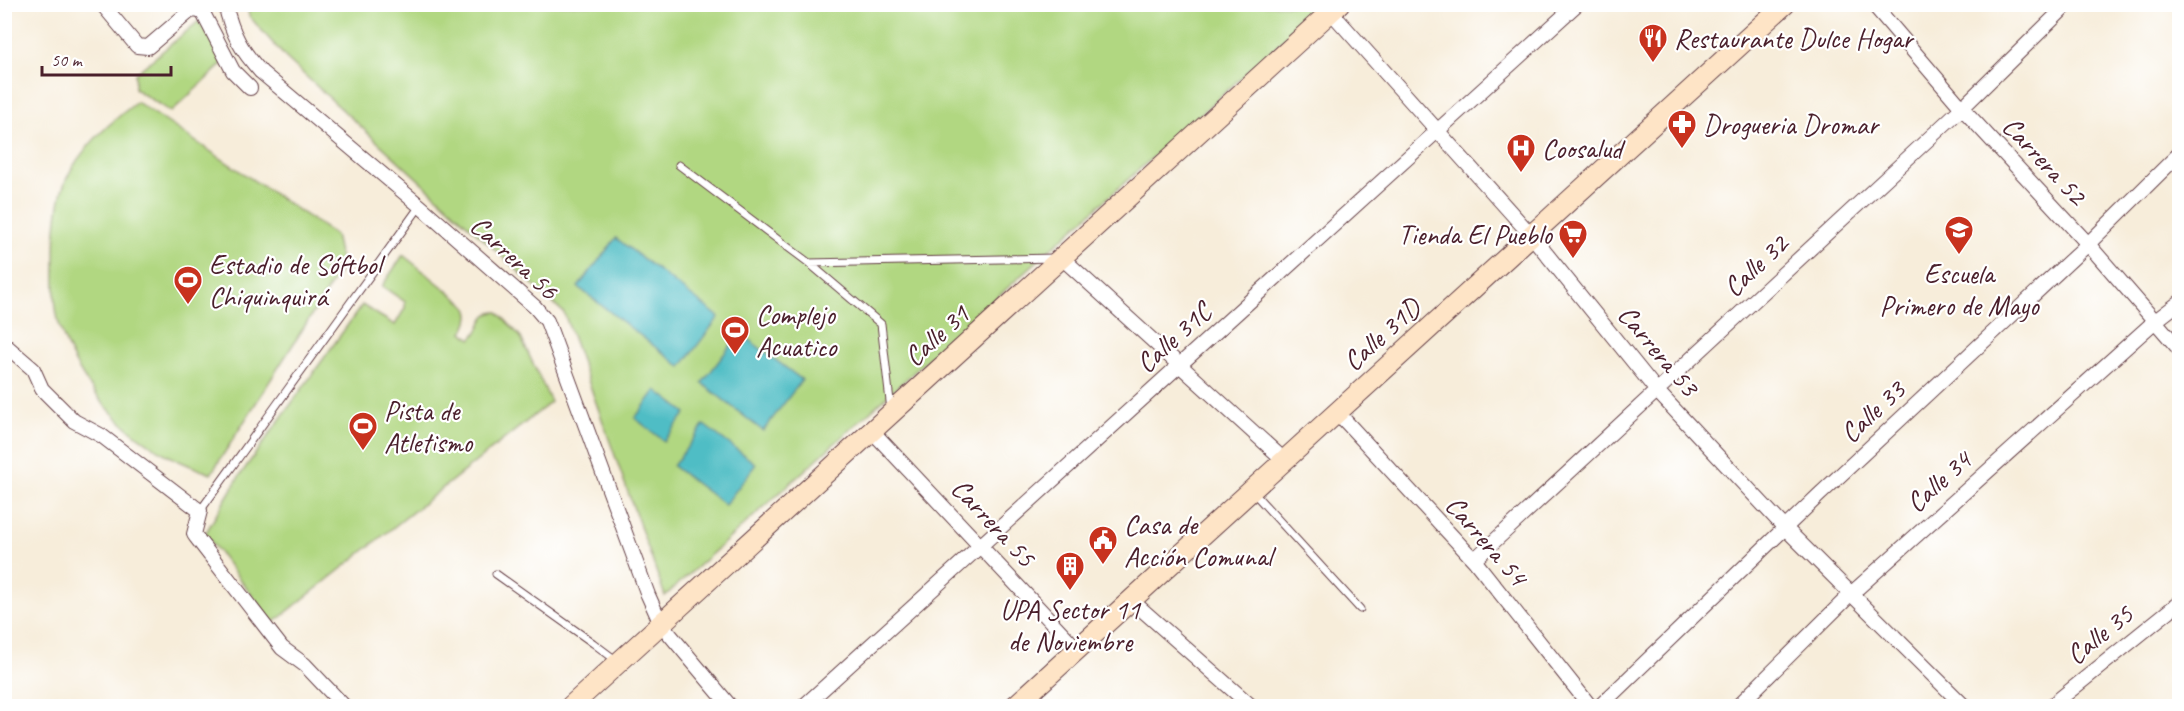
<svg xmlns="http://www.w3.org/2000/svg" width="2184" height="711" font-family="Caveat,sans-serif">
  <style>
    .green { fill: #b1d781; stroke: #7e7b56; stroke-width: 1.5 }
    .water { fill: #4fbdc5; stroke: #4c6e78; stroke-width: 1.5 }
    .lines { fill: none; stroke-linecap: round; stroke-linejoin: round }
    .lane-casing { stroke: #643e45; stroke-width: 9 }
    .street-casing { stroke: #643e45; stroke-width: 16 }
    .secondary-casing { stroke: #643e45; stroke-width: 22 }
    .lane { stroke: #fff; stroke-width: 7 }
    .street { stroke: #fff; stroke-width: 14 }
    .secondary { stroke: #fee4c6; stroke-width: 20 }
    .labels { text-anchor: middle; stroke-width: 4.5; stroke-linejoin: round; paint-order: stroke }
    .poi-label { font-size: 28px; fill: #4a1f2b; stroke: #fff; text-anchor: start }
    .street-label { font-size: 28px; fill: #4a1f2b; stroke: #fff }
  </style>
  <rect width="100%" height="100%" fill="#fff"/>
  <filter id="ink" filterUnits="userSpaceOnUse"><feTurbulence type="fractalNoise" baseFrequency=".0167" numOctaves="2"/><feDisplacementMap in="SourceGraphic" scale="12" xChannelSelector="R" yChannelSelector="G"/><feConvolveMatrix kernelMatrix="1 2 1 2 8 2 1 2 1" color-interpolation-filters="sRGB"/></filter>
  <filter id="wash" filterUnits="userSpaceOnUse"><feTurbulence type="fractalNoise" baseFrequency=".008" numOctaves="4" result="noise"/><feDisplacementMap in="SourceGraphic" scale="24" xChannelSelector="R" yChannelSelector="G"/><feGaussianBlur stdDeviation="1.35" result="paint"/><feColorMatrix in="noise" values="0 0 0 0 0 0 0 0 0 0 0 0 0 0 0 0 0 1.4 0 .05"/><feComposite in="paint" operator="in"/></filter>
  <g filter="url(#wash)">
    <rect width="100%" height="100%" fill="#f7edda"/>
    <path class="green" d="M247 5H1322L665 596 564 313 286 58 249 16Z
      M199 21 232 55 171 112 135 89V74Z
      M137 102 335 235 342 267 211 474C198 469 185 464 173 458 121 432 78 383 60 327 53 306 55 280 55 259 55 237 56 213 62 191 72 156 109 123 137 102Z
      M403 255 464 304C472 313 469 322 463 332L471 339C485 327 478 312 498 312L520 336 551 402 273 623 205 534 238 478 362 305 395 325 405 308V302L382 286Z"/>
    <path class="water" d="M616 238 719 317 681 367 578 287Z
      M740 333 802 380 763 431 702 383Z
      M656 390 686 413 664 441 635 418Z
      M704 425 756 464 725 505 673 466Z"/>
  </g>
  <g filter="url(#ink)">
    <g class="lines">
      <g class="lane-casing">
        <path id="lane" d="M679 165 809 263 1055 258
          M809 263 881 324 891 410
          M1252 491 1360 609
          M200 511 420 206
          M496 574 593 643 617 661"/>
      </g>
      <g class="street-casing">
        <path id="street" d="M102 4 137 46 148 47 190 11 197 10 203 13 233 71 250 88
          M225 4C232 34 241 50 261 72L420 206 535 307 547 321 648 595 661 624 730 706
          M1873 4 1962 108 2088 244 2180 350
          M1331 12 1531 235 1657 391 1785 528 1964 706
          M1062 258 1284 460
          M4 344 33 369 42 389 74 421 102 436 200 511 194 534 196 537 282 648 305 665 344 706
          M1337 412 1474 560 1590 706
          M872 431 1077 649
          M1474 560 1962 108 2068 4
          M1131 600 1251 706
          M804 706 1577 4
          M1600 706 1818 496 2088 244 2180 153
          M1738 706 1851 594 2154 322 2180 302
          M2051 706 2180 602"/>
      </g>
      <g class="secondary-casing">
        <path id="secondary" d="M571 706 1339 4
          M1015 706 1785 4"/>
      </g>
      <use href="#lane" class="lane"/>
      <use href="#street" class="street"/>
      <use href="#secondary" class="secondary"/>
    </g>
  </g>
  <defs>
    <g id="restaurant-pin" transform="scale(1.5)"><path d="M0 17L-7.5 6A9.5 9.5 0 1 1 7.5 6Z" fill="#c8321e" stroke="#fff"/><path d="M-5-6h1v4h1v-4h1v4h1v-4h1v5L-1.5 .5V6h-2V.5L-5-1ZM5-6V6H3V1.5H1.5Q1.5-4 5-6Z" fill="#fff"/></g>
    <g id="pharmacy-pin" transform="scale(1.5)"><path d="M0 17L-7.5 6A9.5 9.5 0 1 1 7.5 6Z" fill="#c8321e" stroke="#fff"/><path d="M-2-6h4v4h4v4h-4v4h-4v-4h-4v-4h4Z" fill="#fff"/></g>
    <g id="hospital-pin" transform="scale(1.5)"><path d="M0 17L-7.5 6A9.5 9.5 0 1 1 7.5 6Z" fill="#c8321e" stroke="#fff"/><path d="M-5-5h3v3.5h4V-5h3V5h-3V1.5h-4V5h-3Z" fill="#fff"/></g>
    <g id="school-pin" transform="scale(1.5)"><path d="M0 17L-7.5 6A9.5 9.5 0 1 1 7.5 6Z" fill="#c8321e" stroke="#fff"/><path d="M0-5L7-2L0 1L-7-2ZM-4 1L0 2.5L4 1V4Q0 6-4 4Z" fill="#fff"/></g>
    <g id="supermarket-pin" transform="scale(1.5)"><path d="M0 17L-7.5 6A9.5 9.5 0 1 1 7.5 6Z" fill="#c8321e" stroke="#fff"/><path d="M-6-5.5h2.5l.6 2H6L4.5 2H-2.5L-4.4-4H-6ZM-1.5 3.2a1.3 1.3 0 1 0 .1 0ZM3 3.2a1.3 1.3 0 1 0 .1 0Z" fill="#fff"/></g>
    <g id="stadium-pin" transform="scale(1.5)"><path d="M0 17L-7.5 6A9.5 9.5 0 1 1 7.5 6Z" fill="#c8321e" stroke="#fff"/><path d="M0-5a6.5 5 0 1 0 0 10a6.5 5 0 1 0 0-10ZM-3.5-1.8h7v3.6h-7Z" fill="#fff"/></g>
    <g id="civic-pin" transform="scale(1.5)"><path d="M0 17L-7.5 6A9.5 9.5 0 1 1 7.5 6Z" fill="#c8321e" stroke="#fff"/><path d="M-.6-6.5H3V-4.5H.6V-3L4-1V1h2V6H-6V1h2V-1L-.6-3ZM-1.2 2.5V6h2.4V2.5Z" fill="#fff"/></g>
    <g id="building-pin" transform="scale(1.5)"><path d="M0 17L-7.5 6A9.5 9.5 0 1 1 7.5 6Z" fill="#c8321e" stroke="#fff"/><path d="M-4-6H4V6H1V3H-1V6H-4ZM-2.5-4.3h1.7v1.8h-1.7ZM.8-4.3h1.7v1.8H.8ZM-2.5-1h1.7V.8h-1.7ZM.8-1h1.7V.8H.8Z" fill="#fff"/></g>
  </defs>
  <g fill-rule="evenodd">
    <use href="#restaurant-pin" x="1653" y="38"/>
    <use href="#pharmacy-pin" x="1682" y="124"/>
    <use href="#hospital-pin" x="1521" y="148"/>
    <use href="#school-pin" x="1959" y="230"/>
    <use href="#supermarket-pin" x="1573" y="234"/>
    <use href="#stadium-pin" x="188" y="280"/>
    <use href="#stadium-pin" x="735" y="330"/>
    <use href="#stadium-pin" x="363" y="426"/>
    <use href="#civic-pin" x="1103" y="540"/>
    <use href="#building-pin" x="1070" y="566"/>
  </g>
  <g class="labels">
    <g class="poi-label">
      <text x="1674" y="48">Restaurante Dulce Hogar</text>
      <text x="1703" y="134">Drogueria Dromar</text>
      <text x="1542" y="158">Coosalud</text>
      <text x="1552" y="244" text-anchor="end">Tienda El Pueblo</text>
      <text x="209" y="274">Estadio de Sóftbol<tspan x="209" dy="32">Chiquinquirá</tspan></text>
      <text x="1959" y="283" text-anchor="middle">Escuela<tspan x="1959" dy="32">Primero de Mayo</tspan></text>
      <text x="756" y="324">Complejo<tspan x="756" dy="32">Acuatico</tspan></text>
      <text x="384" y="420">Pista de<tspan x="384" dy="32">Atletismo</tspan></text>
      <text x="1124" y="534">Casa de<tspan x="1124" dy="32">Acción Comunal</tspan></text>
      <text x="1070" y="619" text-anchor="middle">UPA Sector 11<tspan x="1070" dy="32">de Noviembre</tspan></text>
    </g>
    <g class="street-label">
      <text transform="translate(2045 160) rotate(47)" y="10">Carrera 52</text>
      <text transform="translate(515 257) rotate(43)" y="10">Carrera 56</text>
      <text transform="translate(1755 265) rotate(-43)" y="10">Calle 32</text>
      <text transform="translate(1381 334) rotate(-42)" y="10">Calle 31D</text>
      <text transform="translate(936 335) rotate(-42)" y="10">Calle 31</text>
      <text transform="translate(1173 337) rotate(-42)" y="10">Calle 31C</text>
      <text transform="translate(1659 350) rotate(50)" y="10">Carrera 53</text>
      <text transform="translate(1872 411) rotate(-43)" y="10">Calle 33</text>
      <text transform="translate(1938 481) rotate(-42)" y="10">Calle 34</text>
      <text transform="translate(994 522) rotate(47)" y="10">Carrera 55</text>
      <text transform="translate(1487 540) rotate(49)" y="10">Carrera 54</text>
      <text transform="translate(2099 634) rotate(-39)" y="10">Calle 35</text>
    </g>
  </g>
  <rect width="2184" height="711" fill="none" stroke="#fff" stroke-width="24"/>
  <path d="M42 66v9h129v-9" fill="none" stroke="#4a1f2b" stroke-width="3"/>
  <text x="51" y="66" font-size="18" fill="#4a1f2b" stroke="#ffffff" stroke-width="4.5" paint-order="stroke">50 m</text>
</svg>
